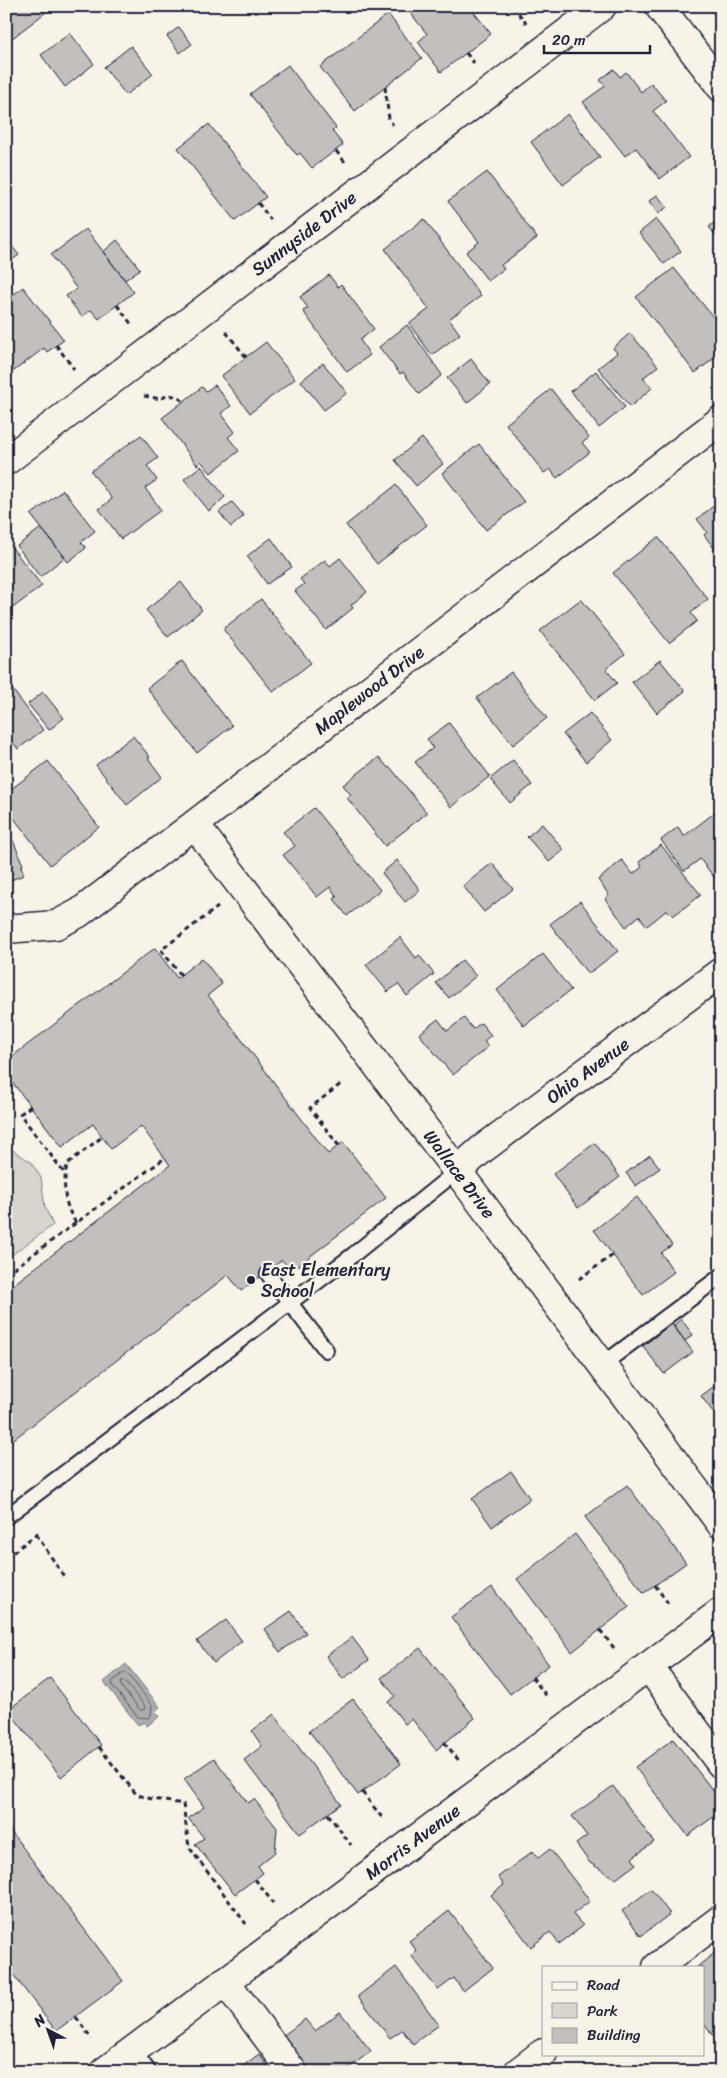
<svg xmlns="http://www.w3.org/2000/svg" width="727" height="2078" font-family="Sriracha,sans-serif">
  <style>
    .green { fill: #d8d5cf; stroke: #7d7c85 }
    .water { fill: #aeabad; stroke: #76747f }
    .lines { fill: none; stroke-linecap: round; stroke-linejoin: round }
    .shore { stroke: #5a5969; stroke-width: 1 }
    .building { fill: #c2bfbd; stroke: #22223b }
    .service-casing { stroke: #22223b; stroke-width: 18 }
    .minor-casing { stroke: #22223b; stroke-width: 31 }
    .path { stroke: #22223b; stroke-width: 3; stroke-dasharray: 5 4; stroke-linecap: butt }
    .service { stroke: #f7f3e8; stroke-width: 14 }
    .minor { stroke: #f7f3e8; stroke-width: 28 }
    .poi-dot { fill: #22223b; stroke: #f7f3e8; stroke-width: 2 }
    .labels { text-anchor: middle; stroke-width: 4.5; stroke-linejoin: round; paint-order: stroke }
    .street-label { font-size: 18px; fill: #22223b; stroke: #f7f3e8 }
    .poi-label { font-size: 18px; fill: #22223b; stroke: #f7f3e8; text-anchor: start }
  </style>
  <rect width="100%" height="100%" fill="#f7f3e8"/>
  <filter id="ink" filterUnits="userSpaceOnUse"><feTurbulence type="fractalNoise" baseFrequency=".02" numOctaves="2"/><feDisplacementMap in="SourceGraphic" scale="10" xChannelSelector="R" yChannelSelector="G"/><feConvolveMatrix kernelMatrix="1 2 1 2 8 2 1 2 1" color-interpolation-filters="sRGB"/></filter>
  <g filter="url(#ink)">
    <path class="green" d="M6 1146 31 1162 41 1178 45 1207 53 1225 6 1259Z"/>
    <path class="water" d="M126 1664 160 1707 155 1711 160 1716 147 1726 144 1722 138 1725 104 1682Z"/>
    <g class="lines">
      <path class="shore" d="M124 1673H127L152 1705 151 1715 149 1718 138 1717 112 1685V1682Z
        M124 1681 145 1706 144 1710H140L121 1686V1683Z"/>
    </g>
    <path class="building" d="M6 6H42L46 12 6 43Z
      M405 6H469L491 34 441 72 418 42 427 34Z
      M709 6H721V23L708 7Z
      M388 14 422 58 355 111 320 67Z
      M179 27 192 44 180 53 167 36Z
      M70 33 94 64 65 87 41 55Z
      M131 46 153 74 126 95 104 67Z
      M288 65 336 128 332 131 343 145 312 168 300 153 297 155 296 154 250 94Z
      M614 69 620 77 626 72 641 92 651 83 666 101 653 111 689 157 660 179 636 148 625 156 583 102 605 86 600 80Z
      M568 114 600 157 563 185 531 142Z
      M209 124 266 197 235 221 178 148Z
      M487 172 537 238 501 265 504 269 488 281 466 252 479 242 448 201Z
      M657 195 667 207 658 214 649 201Z
      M721 217V242L709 227Z
      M424 219 481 296 449 319 460 334 432 355 409 324 429 309 385 249Z
      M656 219 681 251 664 264 639 233Z
      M86 229 134 292 99 319 91 310 82 317 66 296 77 289 51 255Z
      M6 239 19 255 6 265Z
      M117 240 140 269 125 280 103 252Z
      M674 268 721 327V353L695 373 636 297Z
      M329 275 338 287 341 284 374 329 360 340 370 355 347 372 303 311 308 308 300 297Z
      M23 287 64 340 47 352 44 348 14 371 6 360V291L9 289 13 295Z
      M407 325 442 375 419 394 403 372 400 374 379 347Z
      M630 333 658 366 643 378 652 388 630 407 598 368 617 353 613 348Z
      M266 342 295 379 250 413 221 376Z
      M471 359 490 384 467 403 447 378Z
      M323 363 347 393 324 410 301 381Z
      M596 371 625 407 599 428 571 391Z
      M215 385 231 406 221 413 235 432 228 437 239 451 211 473 201 461 197 465 162 418 202 387 206 391Z
      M551 389 589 438 582 443 590 452 557 478 550 469 544 473 506 424Z
      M141 435 158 458 147 466 157 480 145 488 161 510 121 539 99 509 112 499 91 471Z
      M422 438 443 464 416 486 395 460Z
      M479 444 524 502 486 530 442 473Z
      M201 466 225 497 209 511 184 479Z
      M396 485 427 525 377 564 346 525Z
      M63 490 95 531 81 542 86 548 68 562 31 515Z
      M721 500V557L704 535 707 532 697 519Z
      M232 502 244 516 231 527 219 512Z
      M41 528 65 557 40 577 17 546Z
      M658 537 708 599 691 613 697 621 669 643 613 573Z
      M271 538 292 567 267 584 247 556Z
      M6 540 42 586 6 613Z
      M340 558 367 592 351 605 353 608 326 630 295 591 304 584 300 579 325 560 330 566Z
      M181 582 202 610 168 637 146 610Z
      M261 599 311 663 273 692 223 629Z
      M581 599 625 654 606 669 617 683 595 700 540 631Z
      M660 660 685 691 657 713 632 682Z
      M182 661 232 726 197 753 147 688Z
      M511 672 547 718 513 745 477 698Z
      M6 681 43 730 18 749 6 733Z
      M43 692 64 718 49 730 28 704Z
      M590 713 612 740 586 762 563 734Z
      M449 723 490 776 451 807 415 762 433 748 427 739Z
      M133 736 150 757 148 758 162 777 127 805 96 765Z
      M379 757 388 768 390 767 427 813 385 846 347 798 351 795 343 785Z
      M513 760 532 785 510 803 490 779Z
      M48 761 99 827 50 865 6 808V793Z
      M314 808 380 890 347 916 334 899 337 897 330 887 317 897 283 855 295 846 283 832Z
      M721 808V878L717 881 700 859 684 871 661 840 678 827 684 836Z
      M6 823 23 865 21 866 24 875 8 881 6 877Z
      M542 824 564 850 549 862 527 837Z
      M661 845 701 895 673 916 667 910 647 926 639 916 626 927 605 899 609 895 598 880 622 860 633 874 642 867 639 862Z
      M397 860 420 890 405 902 382 873Z
      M492 863 513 889 484 912 463 886Z
      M580 901 618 951 588 974 550 924Z
      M400 937 416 958 419 955 434 974 407 996 398 984 388 992 366 965Z
      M155 948 177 978 202 958 222 984 208 995 328 1154 343 1142 386 1198 291 1271 282 1260 241 1291 228 1275 6 1445V1290L170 1165 141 1126 111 1149 93 1124 62 1147 6 1074V1061Z
      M543 954 571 990 524 1026 497 990Z
      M462 960 476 976 449 998 436 983Z
      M464 1018 473 1029 481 1023 491 1035 484 1041 488 1047 453 1075 419 1034 438 1019 447 1031Z
      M595 1143 620 1177 578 1208 553 1174Z
      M650 1155 660 1168 636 1186 626 1173Z
      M637 1197 672 1245 661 1253 674 1272 643 1295 594 1230Z
      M681 1319 693 1335 685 1341 673 1326Z
      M672 1323 693 1352 664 1374 643 1346Z
      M721 1381V1413L716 1416 701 1396Z
      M511 1471 530 1499 492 1527 472 1499Z
      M627 1485 686 1563 644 1593 585 1517Z
      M575 1534 629 1607 572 1652 517 1579Z
      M492 1587 549 1665 510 1694 451 1617Z
      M291 1611 306 1633 280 1652 265 1629Z
      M226 1620 242 1641 214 1663 197 1641Z
      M352 1637 369 1660 343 1679 326 1656Z
      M420 1648 475 1718 436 1750 412 1719 405 1724 388 1702 395 1696 381 1678Z
      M50 1678 101 1745 61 1777 8 1710Z
      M353 1699 401 1764 358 1795 309 1731Z
      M274 1714 341 1804 300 1834 244 1760 262 1746 252 1731Z
      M673 1739 721 1801V1811L688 1836 635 1767Z
      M214 1758 248 1803 254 1799 277 1828 275 1852 258 1866 263 1873 235 1894 195 1844 204 1838 188 1818 204 1807 184 1779Z
      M613 1786 654 1842 632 1858 636 1864 616 1879 590 1863 576 1844 587 1836 572 1816Z
      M6 1825 123 1981 56 2031 6 1965Z
      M550 1849 590 1901 573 1914 583 1926 559 1944 550 1932 531 1947 491 1895 504 1885 498 1877 533 1851 538 1858Z
      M651 1889 670 1914 641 1936 622 1911Z
      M449 1911 493 1968 463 1991 454 1978 438 1990 411 1955 416 1950 409 1941Z
      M717 1951 721 1955 720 2044 703 2022V1967H697Z
      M396 1967 439 2025 413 2044 402 2030 390 2038 358 1996Z
      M340 2012 371 2051 344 2072H307L280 2038 305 2019 315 2031Z
      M259 2054 272 2072H235Z"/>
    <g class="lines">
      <g class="service-casing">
        <path id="service" d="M268 1274 326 1350
          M602 1365 721 1276
          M6 1517 353 1255 457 1171
          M133 2050 149 2072"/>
      </g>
      <g class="minor-casing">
        <g id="minor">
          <path d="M659 6 721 87"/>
          <path id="s1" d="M6 461 602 6"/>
          <path id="s2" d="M195 825 479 1200 721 1524"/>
          <path id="s3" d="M6 929 56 925 79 913 721 420"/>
          <path id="s4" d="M457 1171 481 1150 721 972"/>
          <path d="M648 1666 721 1764"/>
          <path d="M657 1967 721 1919"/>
          <path d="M225 1981 293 2072"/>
          <path id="s5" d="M104 2072 721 1612"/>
          <path d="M518 2072 543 2053"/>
        </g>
      </g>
      <path class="path" d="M513 6 526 23
        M466 53 474 63
        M385 87 389 119 393 125
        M336 151 345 162
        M258 203 271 220
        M117 305 132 325
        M226 332 246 357
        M56 345 74 369
        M144 396 161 399C169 393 176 395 183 401
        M181 975 161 950 218 907
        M31 1106 20 1114 65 1174
        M339 1146 310 1108 342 1083
        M76 1223C63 1203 63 1187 67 1164L102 1137
        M6 1274 165 1158
        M579 1279 613 1255
        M36 1534 65 1578
        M6 1558 39 1532
        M655 1585 670 1606
        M600 1630 614 1648
        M532 1677 548 1698
        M444 1742 461 1763
        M99 1747 136 1794 147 1798 183 1804 189 1847 246 1924
        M362 1792 384 1820
        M328 1814 351 1845
        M255 1879 273 1903
        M76 2017 92 2039"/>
      <use href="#service" class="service"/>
      <use href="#minor" class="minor"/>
    </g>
  </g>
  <circle class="poi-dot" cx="251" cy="1280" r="5"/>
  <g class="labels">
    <g class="street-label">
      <text dy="6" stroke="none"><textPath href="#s1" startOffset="375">Sunnyside Drive</textPath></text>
      <text dy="6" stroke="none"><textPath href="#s3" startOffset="442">Maplewood Drive</textPath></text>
      <text dy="6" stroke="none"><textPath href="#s4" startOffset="165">Ohio Avenue</textPath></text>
      <text dy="6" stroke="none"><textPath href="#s2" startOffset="438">Wallace Drive</textPath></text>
      <text dy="6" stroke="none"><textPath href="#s5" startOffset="385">Morris Avenue</textPath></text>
    </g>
    <g class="poi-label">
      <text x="261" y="1276">East Elementary<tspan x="261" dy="21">School</tspan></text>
    </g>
  </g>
  <rect width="727" height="2078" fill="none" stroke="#f7f3e8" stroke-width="25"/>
  <rect x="12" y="12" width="702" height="2053" fill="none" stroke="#22223b" stroke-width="2" filter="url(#ink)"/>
  <rect x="542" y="1966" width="162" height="90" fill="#f7f3e8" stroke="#a29fa3"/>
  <rect x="552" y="1982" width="25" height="8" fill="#f7f3e8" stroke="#a29fa3"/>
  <text x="587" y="1990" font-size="15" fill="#22223b">Road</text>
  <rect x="552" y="2003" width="25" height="15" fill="#d8d5cf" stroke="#a29fa3"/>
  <text x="587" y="2016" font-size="15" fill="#22223b">Park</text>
  <rect x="552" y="2028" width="25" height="15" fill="#c2bfbd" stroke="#a29fa3"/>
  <text x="587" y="2040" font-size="15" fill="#22223b">Building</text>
  <g transform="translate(48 2030) rotate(319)" stroke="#f7f3e8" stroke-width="4" paint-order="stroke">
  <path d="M0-4L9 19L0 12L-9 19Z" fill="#22223b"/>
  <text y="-8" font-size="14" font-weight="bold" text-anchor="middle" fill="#22223b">N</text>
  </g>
  <path d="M544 45v8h106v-8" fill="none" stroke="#22223b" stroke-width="2.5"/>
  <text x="552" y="45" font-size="15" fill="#22223b" stroke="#f7f3e8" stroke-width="4" paint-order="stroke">20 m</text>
</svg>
